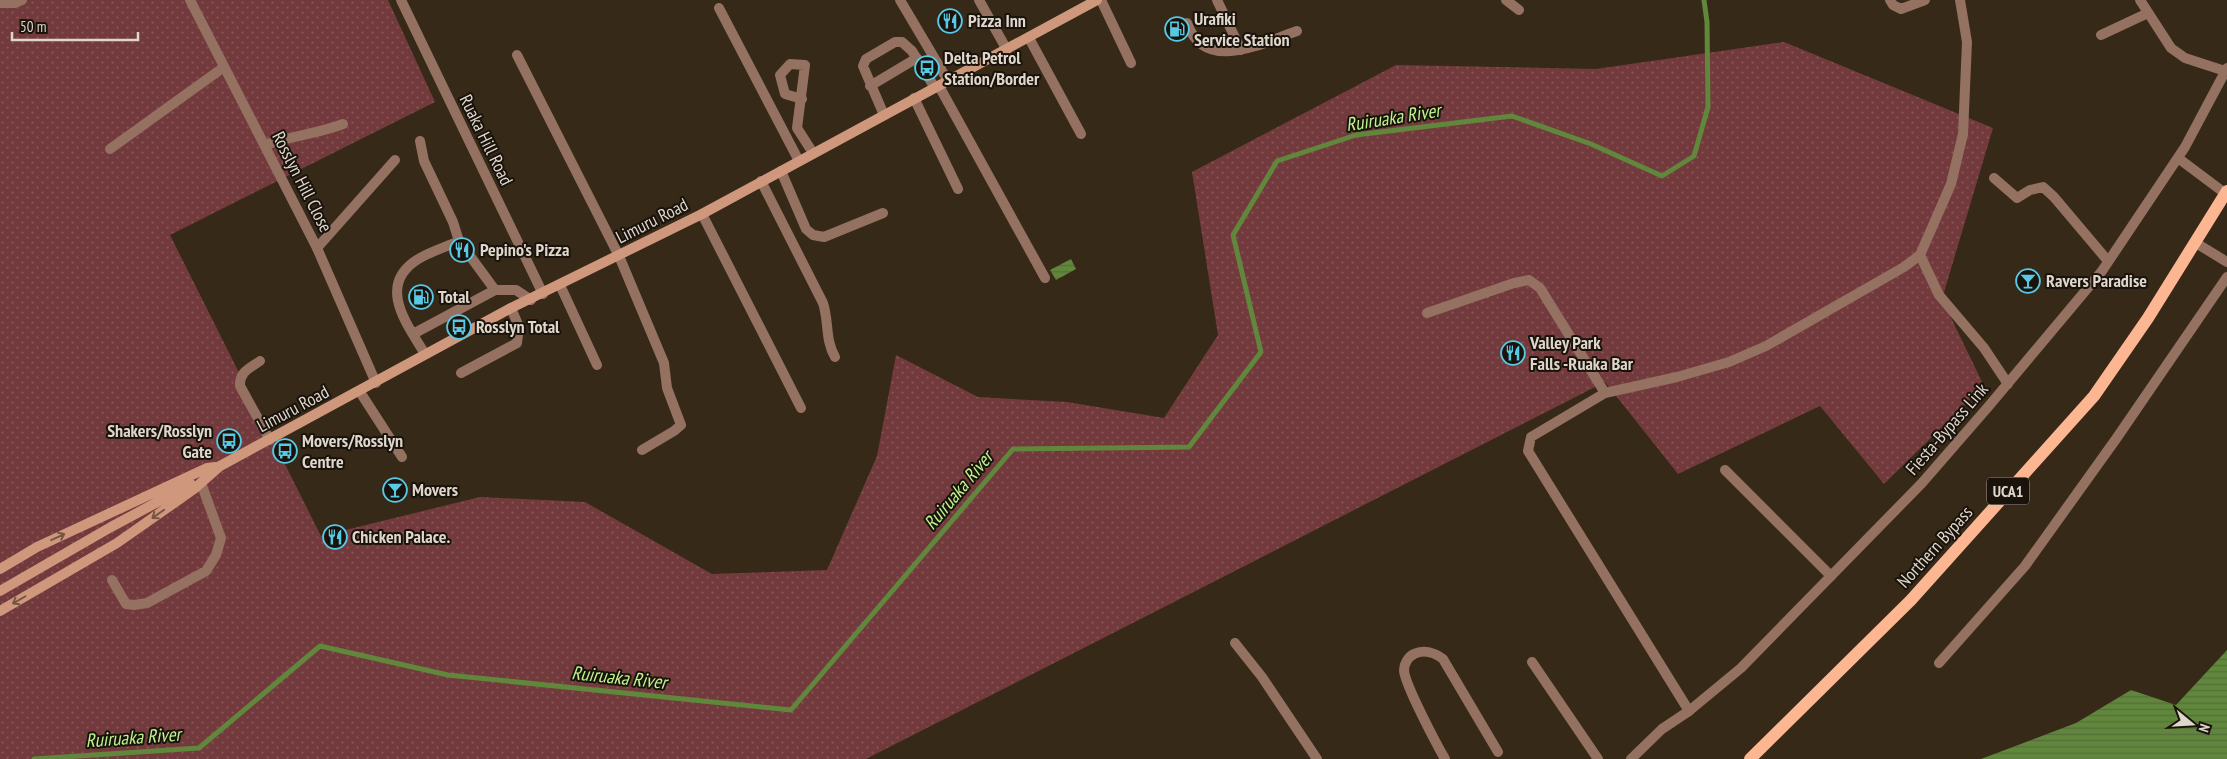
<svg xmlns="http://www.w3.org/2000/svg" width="2227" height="759" font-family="'PT Sans Narrow',sans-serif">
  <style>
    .garden { fill: url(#garden-dots) }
    .water { fill: url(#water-rules) }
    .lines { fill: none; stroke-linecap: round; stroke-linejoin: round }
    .stream { stroke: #60873b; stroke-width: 5 }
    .service { stroke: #947160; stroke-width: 10 }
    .minor { stroke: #947160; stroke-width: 10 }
    .secondary { stroke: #cf987d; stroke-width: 10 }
    .primary { stroke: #fdb692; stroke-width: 12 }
    .oneway { stroke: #745644 }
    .labels { text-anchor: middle; stroke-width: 4; stroke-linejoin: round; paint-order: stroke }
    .shield { fill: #19130c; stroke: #a49c92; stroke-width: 1 }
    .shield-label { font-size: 16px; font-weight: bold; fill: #dfd7cc }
    .poi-label { font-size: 18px; font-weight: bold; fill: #dfd7cc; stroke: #19130c; text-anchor: start }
    .street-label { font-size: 18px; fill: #dfd7cc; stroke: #19130c }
    .water-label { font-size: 19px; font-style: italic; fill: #bdf48d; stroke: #19130c }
  </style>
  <defs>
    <pattern id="garden-dots" width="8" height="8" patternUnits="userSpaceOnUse" patternTransform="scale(1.25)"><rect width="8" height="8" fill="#723a3c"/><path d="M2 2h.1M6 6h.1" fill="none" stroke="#865657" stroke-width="1.8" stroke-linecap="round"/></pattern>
    <pattern id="water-rules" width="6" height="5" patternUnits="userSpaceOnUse" patternTransform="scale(1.25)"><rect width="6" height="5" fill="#60873b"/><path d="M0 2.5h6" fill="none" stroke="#566e3c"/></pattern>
  </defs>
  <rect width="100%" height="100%" fill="#362918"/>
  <path class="garden" d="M0 0H388L435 102 170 235 321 536 480 497 585 502 712 574 827 570 877 456 896 355 978 397 1067 402 1164 418 1218 335 1192 172 1396 65 1596 69 1784 42 1993 128 1942 299 1984 386 1884 484 1820 406 1678 474 1605 382 866 759H0Z"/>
  <path class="water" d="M1071 259 1076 269 1056 280 1050 270Z
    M2227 650V759H1981L2076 723 2131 690 2176 705Z"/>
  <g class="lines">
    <path class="stream" d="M34 759 199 748 320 646 448 675 791 710 1013 449 1189 447 1261 352 1233 235 1277 161 1356 135 1512 116 1591 144 1662 176 1694 156 1708 107 1707 22 1704 0"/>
    <path class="service" d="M1101 0 1131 63
      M1217 0 1241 50
      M1506 0 1519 10
      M1890 0 1893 5 1901 9 1925 0
      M719 8 799 161
      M1187 23C1205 74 1262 43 1297 31
      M2101 35 2148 13
      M1029 38 1081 134
      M870 86 917 58
      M939 86 1045 278
      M914 98 958 189
      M802 99 785 94 780 75 790 64 805 65 797 128 813 153
      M884 115 863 66 866 59 895 42H902L912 51 935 88
      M420 141 424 161 453 222 459 241 495 290
      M265 145C290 136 317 134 343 124
      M110 149 224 67
      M781 171 806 229 813 235 824 237 883 213
      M1994 178 2017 198 2030 190 2043 187 2054 197 2108 261
      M761 181 823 303C829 321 825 340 835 357
      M702 214 801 408
      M2196 243 2227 262
      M317 248 395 160
      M560 285 597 365
      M1427 313 1514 283 1529 280 1540 288 1605 393
      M413 334 495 290H516L531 300
      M425 354C407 324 375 284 420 258 432 251 446 247 459 241
      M260 361C250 368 239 372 240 386L270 440
      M461 373 517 343 519 327 511 308
      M360 392 402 457
      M1725 470 1831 576
      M112 580 126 604 134 605 147 603 206 571 216 555 221 538 201 483
      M1235 643 1262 677 1317 759
      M1532 662 1598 759
      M1939 663 2025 566 2116 439 2227 277
      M1689 711 1528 451 1531 437 1605 393 1677 377 1729 362 1766 346 1904 267 1920 255
      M1445 759C1437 745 1404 683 1404 670 1404 664 1408 657 1414 654 1424 649 1435 653 1443 659L1498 752"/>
    <path class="minor" d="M190 0 317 248 376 383
      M401 0 543 294
      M900 0 948 81
      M979 0 1007 50
      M1960 0 1967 42 1963 134 1951 184 1920 255 1939 295 1984 348 2008 384
      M2140 0 2171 48 2185 58 2225 71
      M0 3H15L22 0
      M517 55 619 256 664 363 667 388 681 425 674 431 642 450
      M2178 158 2226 194
      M1631 759 1662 729 1689 711 1741 668 1922 483 1988 407 2102 271 2185 147 2227 68"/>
    <path class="secondary" d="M0 569 37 547 207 468 216 467
      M0 591 111 527 191 484
      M0 611 117 543 194 489 220 466 511 308 702 214 1097 0"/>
    <path class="primary" d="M1750 759 1911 600 2094 396 2148 318 2227 191"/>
  </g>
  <defs><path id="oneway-shaft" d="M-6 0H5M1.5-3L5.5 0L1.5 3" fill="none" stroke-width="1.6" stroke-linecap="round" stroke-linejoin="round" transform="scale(1.25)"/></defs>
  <g class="oneway">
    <use href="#oneway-shaft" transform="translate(158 514) rotate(145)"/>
    <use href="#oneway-shaft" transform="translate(58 537) rotate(-25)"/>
    <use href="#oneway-shaft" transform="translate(19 600) rotate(150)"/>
  </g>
  <defs>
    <g id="restaurant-ring" transform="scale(1.25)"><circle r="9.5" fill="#19130c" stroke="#58c9e4" stroke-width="1.5"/><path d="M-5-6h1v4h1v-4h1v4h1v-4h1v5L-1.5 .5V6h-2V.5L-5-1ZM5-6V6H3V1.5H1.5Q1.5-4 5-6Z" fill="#58c9e4"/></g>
    <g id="fuel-ring" transform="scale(1.25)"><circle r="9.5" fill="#19130c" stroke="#58c9e4" stroke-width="1.5"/><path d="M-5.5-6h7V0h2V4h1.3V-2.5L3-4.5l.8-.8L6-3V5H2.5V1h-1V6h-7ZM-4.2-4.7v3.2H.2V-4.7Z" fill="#58c9e4"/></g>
    <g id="bus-ring" transform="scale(1.25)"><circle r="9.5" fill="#19130c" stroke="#58c9e4" stroke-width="1.5"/><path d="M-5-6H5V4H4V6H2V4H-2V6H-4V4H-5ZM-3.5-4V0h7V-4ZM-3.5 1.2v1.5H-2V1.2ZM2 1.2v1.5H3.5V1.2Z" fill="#58c9e4"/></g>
    <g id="bar-ring" transform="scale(1.25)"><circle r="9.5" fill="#19130c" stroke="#58c9e4" stroke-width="1.5"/><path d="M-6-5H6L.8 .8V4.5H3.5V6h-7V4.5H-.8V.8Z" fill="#58c9e4"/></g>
  </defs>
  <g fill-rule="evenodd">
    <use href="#restaurant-ring" x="950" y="21"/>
    <use href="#fuel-ring" x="1177" y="29"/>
    <use href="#bus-ring" x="927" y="68"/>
    <use href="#restaurant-ring" x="462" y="250"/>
    <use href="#bar-ring" x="2028" y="281"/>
    <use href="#fuel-ring" x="421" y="297"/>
    <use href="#bus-ring" x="459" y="327"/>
    <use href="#restaurant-ring" x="1513" y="353"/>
    <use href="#bus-ring" x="229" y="441"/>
    <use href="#bus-ring" x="285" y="451"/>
    <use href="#bar-ring" x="395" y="490"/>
    <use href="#restaurant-ring" x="335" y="537"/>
  </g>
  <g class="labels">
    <rect class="shield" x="1987" y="477.5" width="42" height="27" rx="4"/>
    <g class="shield-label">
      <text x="2008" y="497">UCA1</text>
    </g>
    <g class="poi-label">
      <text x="1194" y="25">Urafiki<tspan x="1194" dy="21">Service Station</tspan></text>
      <text x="968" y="27">Pizza Inn</text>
      <text x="944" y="64">Delta Petrol<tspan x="944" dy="21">Station/Border</tspan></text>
      <text x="480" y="256">Pepino's Pizza</text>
      <text x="2046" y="287">Ravers Paradise</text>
      <text x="438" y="303">Total</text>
      <text x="476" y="333">Rosslyn Total</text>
      <text x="1530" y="349">Valley Park<tspan x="1530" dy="21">Falls -Ruaka Bar</tspan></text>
      <text x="212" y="437" text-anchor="end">Shakers/Rosslyn<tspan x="212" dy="21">Gate</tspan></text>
      <text x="302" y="447">Movers/Rosslyn<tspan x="302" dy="21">Centre</tspan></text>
      <text x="412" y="496">Movers</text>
      <text x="352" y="543">Chicken Palace.</text>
    </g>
    <g class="street-label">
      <text transform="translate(486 140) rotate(64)" y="6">Ruaka Hill Road</text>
      <text transform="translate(302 182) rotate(63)" y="6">Rosslyn Hill Close</text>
      <text transform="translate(652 221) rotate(-27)" y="6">Limuru Road</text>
      <text transform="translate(293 409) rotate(-28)" y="6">Limuru Road</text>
      <text transform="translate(1947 429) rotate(-49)" y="6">Fiesta-Bypass Link</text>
      <text transform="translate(1935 547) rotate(-48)" y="6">Northern Bypass</text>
    </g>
    <g class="water-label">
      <text transform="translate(1393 117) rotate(-9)" y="7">Ruiruaka River</text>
      <text transform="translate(958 490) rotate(-50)" y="7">Ruiruaka River</text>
      <text transform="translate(619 677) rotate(6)" y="7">Ruiruaka River</text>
      <text transform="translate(133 737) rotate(-4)" y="7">Ruiruaka River</text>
    </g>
  </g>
  <g transform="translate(2192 724) rotate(108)" stroke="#19130c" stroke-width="4" paint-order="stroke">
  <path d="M0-4L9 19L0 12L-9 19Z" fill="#dfd7cc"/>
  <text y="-8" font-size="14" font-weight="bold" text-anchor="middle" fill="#dfd7cc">N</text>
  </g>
  <path d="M12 32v8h126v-8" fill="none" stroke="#dfd7cc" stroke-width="2.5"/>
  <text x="20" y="32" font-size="15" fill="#dfd7cc" stroke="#19130c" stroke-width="4" paint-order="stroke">50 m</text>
</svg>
